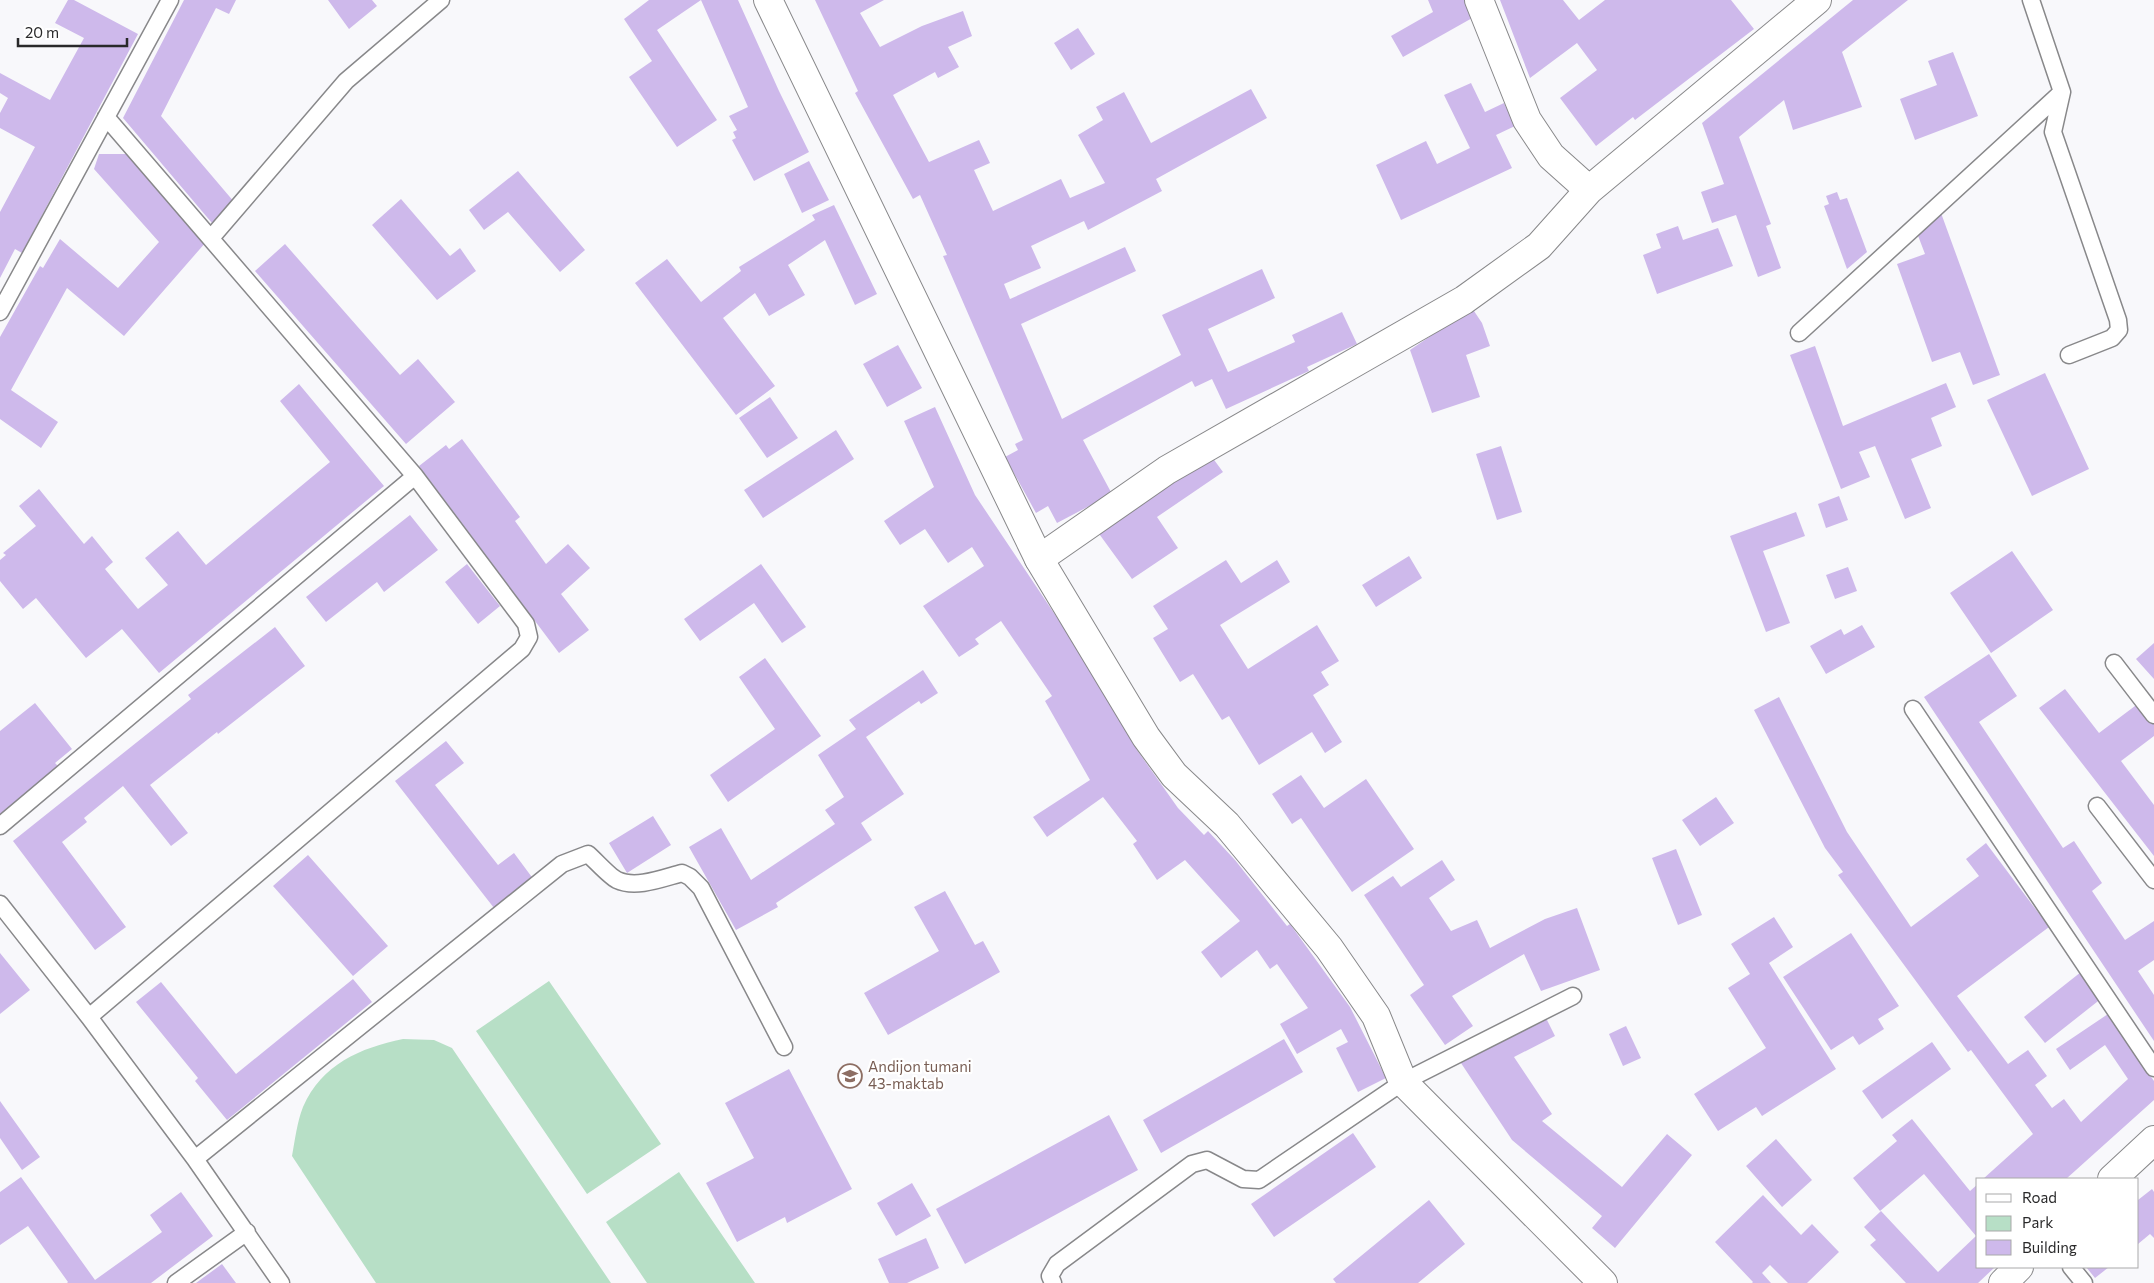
<svg xmlns="http://www.w3.org/2000/svg" width="2154" height="1283" font-family="Commissioner,sans-serif">
  <style>
    .green { fill: #b7dfc6 }
    .building { fill: #ceb9eb }
    .lines { fill: none; stroke-linecap: round; stroke-linejoin: round }
    .service-casing { stroke: #88888a; stroke-width: 19 }
    .minor-casing { stroke: #88888a; stroke-width: 30 }
    .tertiary-casing { stroke: #88888a; stroke-width: 30 }
    .service { stroke: #fff; stroke-width: 16 }
    .minor { stroke: #fff; stroke-width: 28 }
    .tertiary { stroke: #fff; stroke-width: 28 }
    .labels { text-anchor: middle; stroke-width: 4.5; stroke-linejoin: round; paint-order: stroke }
    .education-label { font-size: 15px; fill: #785e54; stroke: #fff; text-anchor: start }
  </style>
  <rect width="100%" height="100%" fill="#f8f8fb"/>
  <path class="green" d="M549 981 661 1144 587 1194 476 1031Z
    M403 1039 434 1040 452 1048 611 1283H376L292 1156C295 1140 297 1122 303 1107 322 1064 360 1048 403 1039Z
    M679 1172 755 1283H647L606 1222Z"/>
  <path class="building" d="M68 0H74L138 34 22 253 15 249 0 278V212L35 147 0 128V113L8 98 0 93V73L50 100 84 38 55 23Z
    M184 0H236L229 14 216 8 161 116 235 203 212 223 123 118Z
    M328 0H372L377 6 349 29Z
    M649 0H738L779 91 809 152 754 181 732 140 736 138 733 132 737 130 729 116 748 107 701 0 657 30 717 120 677 147 629 77 652 61 624 19Z
    M815 0H884L860 13 880 47 922 26 963 11 972 36 948 47 959 67 938 78 935 72 893 95 929 162 979 140 990 163 974 170 993 211 1061 179 1070 198 1105 183 1078 135 1103 120 1096 107 1124 92 1151 143 1251 89 1267 118 1156 179 1162 191 1088 230 1084 221 1031 246 1041 268 1004 284 1010 299 1125 247 1136 271 1021 324 1062 419 1181 355 1162 315 1262 269 1275 298 1208 329 1228 372 1295 342 1292 335 1342 312 1357 344 1307 367 1309 371 1226 409 1212 379 1195 387 1192 381 1083 440 1112 494 1057 523 1048 506 1036 513 1005 457 1018 450 1015 444 1023 440 943 256 947 255 920 195 913 199 855 93 858 91Z
    M1428 0H1465L1474 17 1403 57 1391 36 1433 12Z
    M1500 0H1563L1579 20 1605 0H1731L1754 29 1635 120 1633 117 1596 146 1560 98 1597 70 1577 43 1530 78Z
    M1853 0H1908L1842 52 1862 107 1793 130 1784 100 1739 137 1771 224 1766 226 1781 268 1758 277 1736 215 1712 223 1701 192 1724 184 1702 123Z
    M1078 28 1095 54 1071 70 1054 43Z
    M1953 52 1978 116 1915 140 1900 99 1937 85 1928 61Z
    M1471 83 1485 112 1504 103 1515 126 1496 135 1512 168 1401 220 1376 165 1426 141 1437 164 1470 148 1444 95Z
    M99 154H129L206 242 124 336 67 288 11 390 58 422 41 448 0 419V337L40 266 43 268 60 239 118 288 159 242 94 169Z
    M809 161 829 200 802 213 784 174Z
    M518 171 585 250 560 272 508 212 484 230 469 210Z
    M1837 192 1840 200 1847 198 1867 252 1847 269 1824 206 1829 204 1826 196Z
    M401 199 450 256 460 248 476 271 437 300 372 225Z
    M834 205 877 294 855 305 825 240 788 265 805 295 769 316 755 293 723 318 775 386 736 415 635 283 667 259 701 302 741 271 739 267 815 220 812 215Z
    M1941 213 2000 375 1973 385 1960 352 1932 362 1897 264 1925 254 1917 233Z
    M1678 226 1683 240 1718 228 1733 266 1657 294 1643 255 1661 248 1656 234Z
    M285 244 400 375 418 359 455 402 406 444 255 271Z
    M1472 308 1482 323 1490 346 1466 355 1480 397 1432 413 1410 350Z
    M898 345 922 388 887 407 863 364Z
    M1815 346 1843 426 1946 383 1956 407 1931 418 1942 446 1911 459 1931 508 1905 519 1875 446 1859 452 1870 477 1841 489 1790 355Z
    M2045 373 2089 469 2032 496 1987 400Z
    M299 384 384 486 159 673 122 629 86 658 36 598 23 609 0 581V560L6 555 3 553 36 526 19 506 39 489 84 544 92 536 113 562 105 569 138 609 168 585 145 558 178 531 206 565 330 462 280 401Z
    M770 397 798 438 767 458 739 418Z
    M935 407 975 495 1094 673 1137 750 1178 808 1204 835 1208 831 1235 860 1287 926 1290 924 1350 1007 1386 1078 1358 1092 1336 1048 1348 1042 1341 1029 1297 1054 1280 1024 1308 1008 1277 964 1270 969 1257 950 1221 978 1201 952 1240 921 1185 860 1157 880 1133 844 1137 841 1103 797 1047 837 1033 817 1090 780 1045 701 1052 696 1001 621 975 639 979 644 959 657 923 606 984 566 972 547 948 563 925 529 900 545 884 521 934 487 904 421Z
    M836 430 854 459 763 518 744 490Z
    M462 439 520 517 515 521 546 564 568 544 590 568 561 594 589 630 559 653 419 466 446 445 449 449Z
    M1501 446 1522 512 1497 520 1476 454Z
    M1209 453 1223 472 1157 517 1178 548 1132 579 1097 531Z
    M1839 496 1848 520 1826 528 1818 504Z
    M1796 512 1805 536 1763 551 1790 623 1766 632 1730 536Z
    M410 515 438 550 384 592 377 582 326 622 306 597Z
    M2012 551 2053 610 1991 653 1950 593Z
    M1409 556 1422 578 1376 607 1362 585Z
    M1226 560 1241 583 1277 560 1290 582 1220 625 1248 669 1317 625 1339 661 1321 672 1329 685 1313 695 1342 742 1325 753 1312 732 1259 765 1229 716 1222 720 1193 674 1180 682 1153 638 1168 629 1153 606Z
    M467 564 500 606 478 624 445 582Z
    M761 564 806 627 782 643 754 603 700 641 684 619Z
    M1848 567 1857 591 1835 599 1826 575Z
    M1862 625 1875 647 1826 674 1810 646 1841 629 1844 635Z
    M275 627 305 666 218 734 217 732 150 785 188 833 171 846 123 786 84 818 87 822 62 842 126 927 95 950 13 841 191 699 188 695Z
    M2154 643V679L2136 659Z
    M1989 654 2017 696 1979 722 2063 848 2074 841 2102 883 2092 891 2125 940 2154 921V960L2138 971 2154 995V1041L1924 697Z
    M765 658 821 736 728 802 710 775 775 729 739 677Z
    M923 670 938 693 921 704 919 701 866 737 904 794 861 823 872 840 776 903 778 907 736 930 689 847 721 828 751 880 835 824 825 810 844 797 818 755 856 729 849 720Z
    M2065 689 2099 733 2139 703 2154 723V736L2121 761 2154 805V856L2039 708Z
    M1779 697 1847 832 1911 927 1979 876 1966 859 1986 843 2049 927 1957 996 2008 1064 2028 1050 2047 1076 2035 1085 2052 1108 2064 1099 2081 1122 2128 1079 2105 1045 2070 1070 2056 1049 2108 1014 2154 1081V1100L2066 1179H1983L2033 1134 1971 1050 1968 1052 1838 875 1843 872 1825 848 1754 710Z
    M35 703 72 749 55 763 58 766 0 814V731Z
    M446 741 464 763 435 785 498 865 514 853 534 880 494 908 395 781Z
    M1301 775 1324 808 1366 779 1414 849 1352 892 1301 818 1292 824 1272 794Z
    M1716 797 1734 823 1700 846 1682 820Z
    M653 816 671 845 627 873 609 843Z
    M1676 849 1702 915 1678 925 1652 858Z
    M308 855 388 946 353 976 273 886Z
    M1442 860 1455 880 1429 898 1451 931 1477 920 1490 948 1545 919 1577 908 1600 970 1541 991 1524 954 1452 996 1473 1026 1445 1045 1410 995 1424 985 1364 895 1393 876 1401 887Z
    M945 891 975 945 983 941 1000 972 888 1035 864 993 939 951 914 907Z
    M1774 917 1793 947 1769 963 1836 1069 1762 1116 1756 1107 1718 1131 1694 1094 1766 1048 1728 988 1750 974 1731 944Z
    M1851 933 1899 1006 1878 1019 1884 1029 1859 1045 1853 1036 1831 1050 1783 977Z
    M0 953 30 990 0 1014Z
    M2081 972 2102 998 2045 1043 2024 1017Z
    M353 979 372 1002 227 1120 195 1081 198 1078 136 1002 161 982 236 1074Z
    M1544 1014 1555 1036 1514 1057 1552 1114 1542 1121 1622 1187 1667 1134 1692 1155 1615 1248 1592 1228 1602 1216 1512 1140 1457 1057Z
    M1626 1026 1641 1058 1623 1066 1609 1034Z
    M1284 1039 1303 1072 1161 1153 1143 1120Z
    M1932 1042 1951 1069 1882 1119 1862 1091Z
    M789 1069 852 1189 787 1223 785 1217 737 1242 706 1183 754 1158 725 1103Z
    M0 1101 40 1157 22 1170 0 1138Z
    M1109 1115 1138 1170 965 1264 936 1209Z
    M1912 1119 1970 1191 1978 1184V1267H1995L1978 1283H1906L1870 1245 1876 1240 1864 1227 1881 1211 1938 1272 1976 1236 1924 1174 1880 1211 1853 1178 1897 1141 1892 1135Z
    M1353 1133 1376 1167 1274 1237 1251 1204Z
    M1776 1139 1812 1180 1782 1207 1746 1166Z
    M21 1177 95 1280 162 1232 150 1215 181 1192 213 1236 151 1283H67L68 1282 28 1226 0 1245V1192Z
    M912 1183 931 1216 896 1236 877 1203Z
    M2152 1189 2154 1192V1238L2150 1234 2138 1244V1200Z
    M1763 1195 1801 1235 1812 1224 1839 1252 1807 1283H1788L1770 1265 1762 1273 1771 1283H1752L1753 1282 1715 1242Z
    M1429 1200 1465 1244 1418 1283H1336L1333 1279Z
    M926 1238 939 1268 907 1283H889L878 1259Z
    M222 1264 236 1283H196Z
    M2086 1267H2109L2095 1278Z"/>
  <g class="lines">
    <g class="service-casing">
      <path id="service" d="M2062 92 2053 132 2118 320 2119 330 2112 338 2069 355
        M211 238 346 81 441 0
        M0 312 170 0
        M1799 333 2062 92 2031 0
        M2114 663 2154 715
        M1913 709 2154 1068
        M2097 806 2154 880
        M0 826 415 476
        M0 904 89 1017 195 1159 281 1283
        M89 1017 522 649 529 637 526 624 415 476 106 117
        M195 1159 562 864 588 854C596 861 609 876 617 880 636 889 663 878 682 873L690 877 701 888 784 1047
        M2071 1267 2084 1283
        M176 1283 247 1232
        M1053 1283 1050 1276 1057 1264 1192 1164 1207 1160 1243 1179 1259 1180 1403 1082 1573 996"/>
    </g>
    <g class="minor-casing">
      <path id="minor" d="M1589 190 1817 0
        M1039 559 1167 470 1464 300 1539 246 1589 190 1551 156 1527 120 1479 0"/>
    </g>
    <g class="tertiary-casing">
      <path id="tertiary" d="M768 0 1039 559 1146 737 1174 775 1227 825 1329 948 1376 1016 1403 1082 1603 1283
        M2112 1179 2154 1140
        M2003 1283 2019 1267"/>
    </g>
    <use href="#service" class="service"/>
    <use href="#minor" class="minor"/>
    <use href="#tertiary" class="tertiary"/>
  </g>
  <defs>
    <g id="school-ring" transform="scale(1.25)"><circle r="9.5" fill="#fff" stroke="#8d6e63" stroke-width="1.5"/><path d="M0-5L7-2L0 1L-7-2ZM-4 1L0 2.5L4 1V4Q0 6-4 4Z" fill="#8d6e63"/></g>
  </defs>
  <g fill-rule="evenodd">
    <use href="#school-ring" x="850" y="1076"/>
  </g>
  <g class="labels">
    <g class="education-label">
      <text x="868" y="1072">Andijon tumani<tspan x="868" dy="17">43-maktab</tspan></text>
    </g>
  </g>
  <rect x="1976" y="1178" width="162" height="90" fill="#ffffff" stroke="#a9a9aa"/>
  <rect x="1986" y="1194" width="25" height="8" fill="#ffffff" stroke="#a9a9aa"/>
  <text x="2022" y="1203" font-size="15" fill="#29292a">Road</text>
  <rect x="1986" y="1216" width="25" height="15" fill="#b7dfc6" stroke="#a9a9aa"/>
  <text x="2022" y="1228" font-size="15" fill="#29292a">Park</text>
  <rect x="1986" y="1240" width="25" height="15" fill="#ceb9eb" stroke="#a9a9aa"/>
  <text x="2022" y="1253" font-size="15" fill="#29292a">Building</text>
  <path d="M18 38v8h109v-8" fill="none" stroke="#29292a" stroke-width="2.5"/>
  <text x="25" y="38" font-size="15" fill="#29292a" stroke="#ffffff" stroke-width="4" paint-order="stroke">20 m</text>
</svg>
